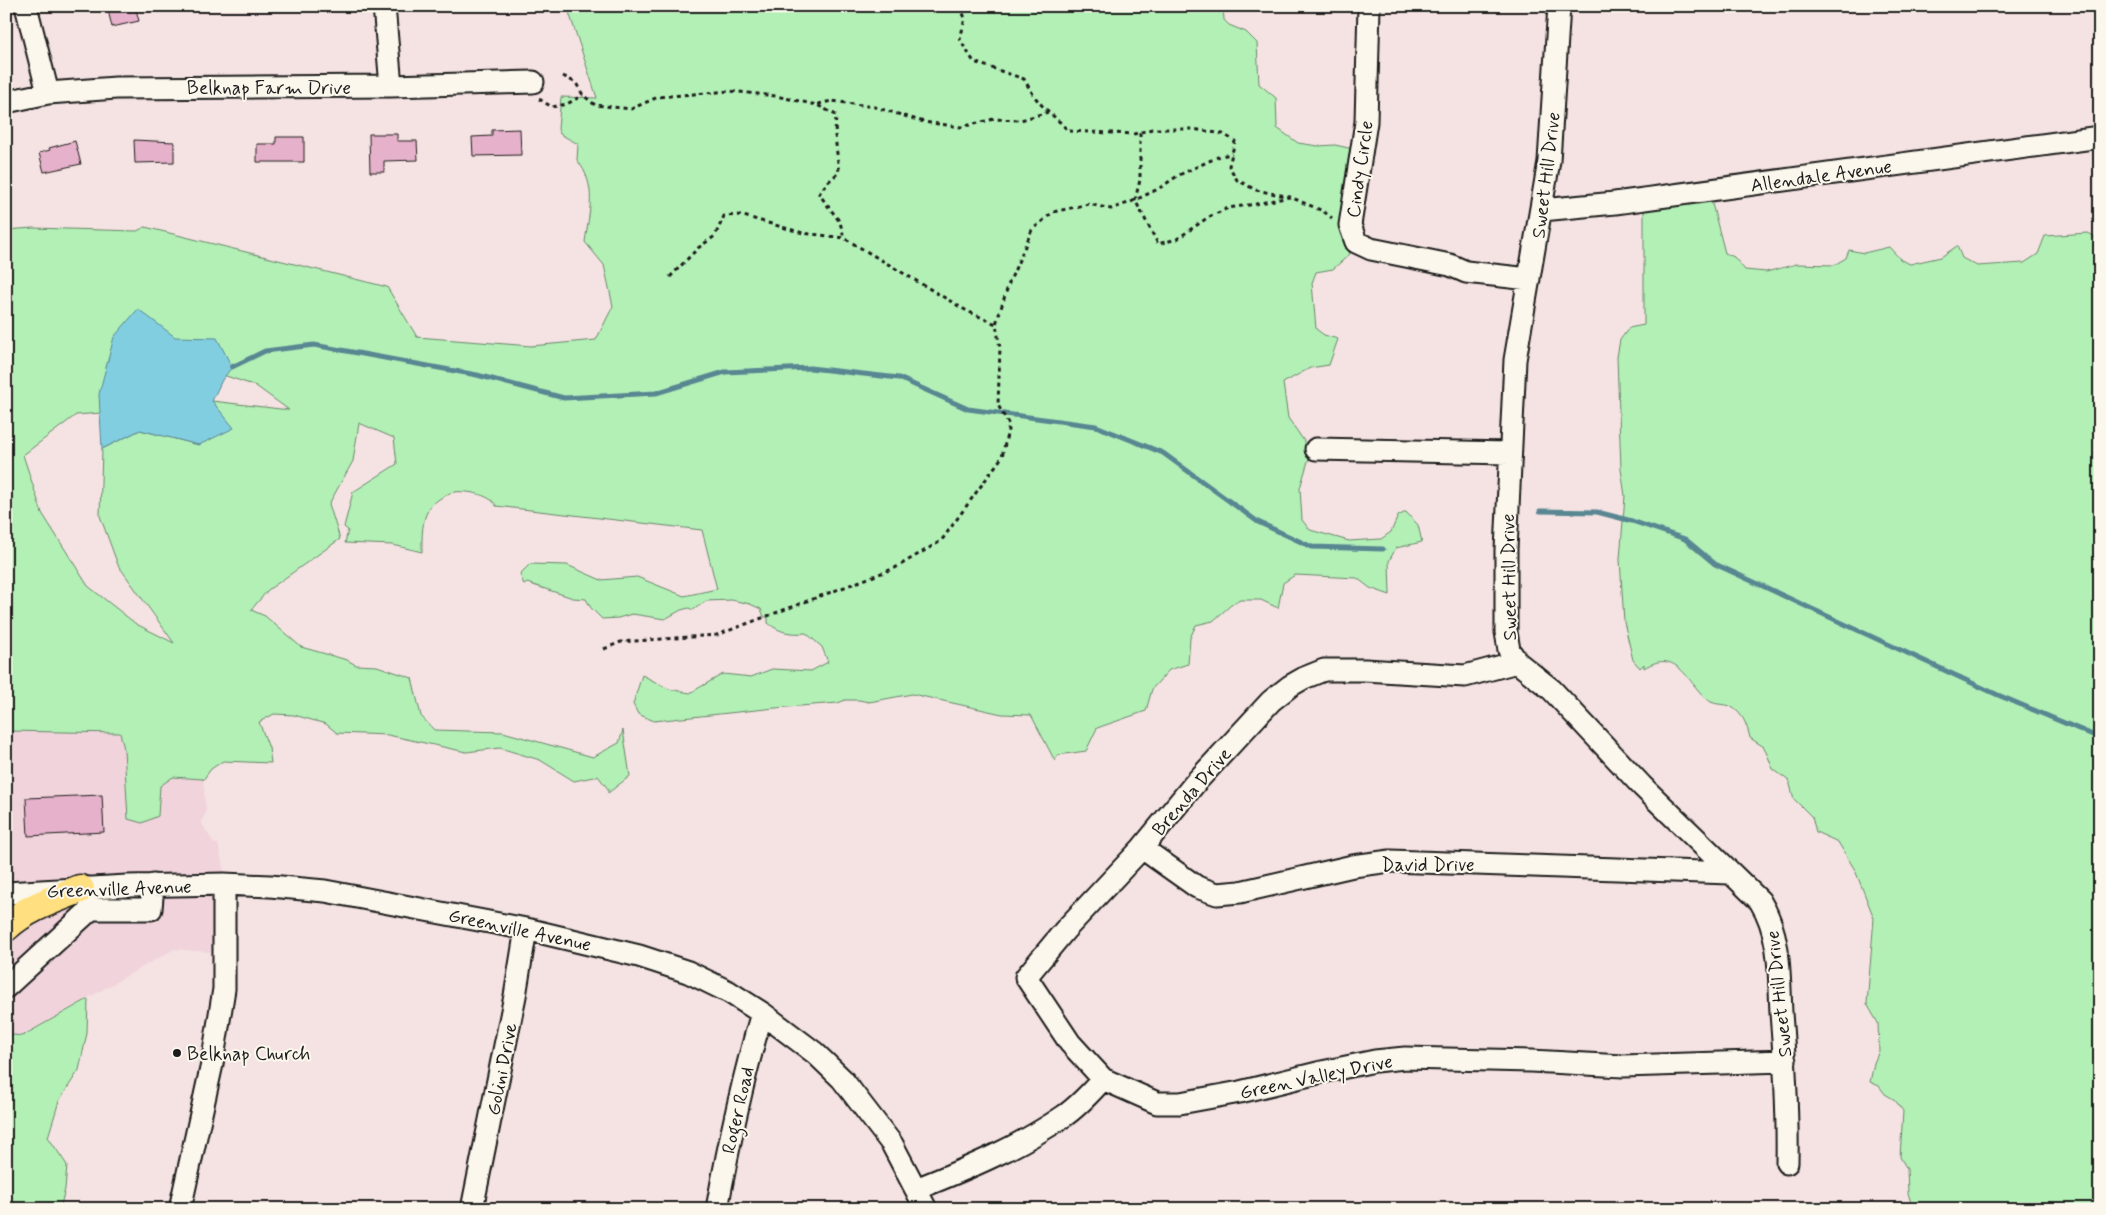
<svg xmlns="http://www.w3.org/2000/svg" width="2106" height="1215" font-family="Mynerve,sans-serif">
  <style>
    .built { fill: #f0d3db }
    .green { fill: #b2f0b6; stroke: #678669; fill-rule: evenodd }
    .water { fill: #82cee1; stroke: #598792 }
    .lines { fill: none; stroke-linecap: round; stroke-linejoin: round }
    .stream { stroke: #598792; stroke-width: 5 }
    .building { fill: #e6b1ca; stroke: #1c1c1c }
    .minor-casing { stroke: #1c1c1c; stroke-width: 25 }
    .major-casing { stroke: #1c1c1c; stroke-width: 31 }
    .path { stroke: #1c1c1c; stroke-width: 3; stroke-dasharray: 4 4; stroke-linecap: butt }
    .minor { stroke: #fbf7ec; stroke-width: 21 }
    .major { stroke: #ffdf80; stroke-width: 28 }
    .poi-dot { fill: #1c1c1c; stroke: #fbf7ec; stroke-width: 2 }
    .labels { text-anchor: middle; stroke-width: 4; stroke-linejoin: round; paint-order: stroke }
    .street-label { font-size: 19px; fill: #1c1c1c; stroke: #fbf7ec }
    .poi-label { font-size: 19px; fill: #1c1c1c; stroke: #fbf7ec; text-anchor: start }
  </style>
  <rect width="100%" height="100%" fill="#f5e2e2"/>
  <filter id="ink" filterUnits="userSpaceOnUse"><feTurbulence type="fractalNoise" baseFrequency=".02" numOctaves="2"/><feDisplacementMap in="SourceGraphic" scale="10" xChannelSelector="R" yChannelSelector="G"/><feConvolveMatrix kernelMatrix="1 2 1 2 8 2 1 2 1" color-interpolation-filters="sRGB"/></filter>
  <g filter="url(#ink)">
    <path class="built" d="M6 731 120 733 124 749 158 816 160 786 173 777 203 779 206 812 201 822 214 844H218L227 886 223 953 174 949 21 1036 6 1034Z"/>
    <path class="green" d="M567 6H1223L1224 20 1229 25 1246 32 1257 43 1259 84 1276 98 1277 128 1298 143 1318 146 1335 145 1362 151 1350 239V254L1333 269 1316 272 1312 283 1316 329 1324 335 1338 339 1329 365 1310 368 1283 383 1288 418 1311 451 1300 488 1302 520 1310 530 1349 541 1381 539 1391 532 1398 516 1406 512 1418 525 1422 542 1396 548 1389 561 1390 595 1370 588 1357 578 1295 575 1283 583 1278 608 1261 600H1240L1231 605 1213 621 1196 625 1190 638 1188 664 1169 670 1152 689 1146 711 1097 728 1086 751 1058 755 1055 761 1031 715 1002 714 912 694 869 702 859 700H845L838 703 775 708 654 721 638 714 633 704 642 675 669 689 690 693 723 674 751 677 772 669 811 671 828 662 822 647 806 633C791 634 780 633 768 623V617H764L761 609 750 604 732 600 706 601 693 610 689 608 681 610 665 619 632 614 618 618 602 619 591 608 586 599 573 598 527 583 524 585 520 574 530 564 567 565 601 580 637 577 684 596 717 589 702 530 496 506C492 494 461 489 450 493 445 495 434 502 431 506 421 517 422 539 422 552L393 545 345 543 348 530 344 527 353 492 397 464 394 438 359 423 353 461 329 504 340 539 268 590 251 610 265 616 301 647 347 660 356 665 377 666 412 678 421 716 434 730 503 732 593 757 619 743 623 730 630 776 608 793V789L598 776 574 781 540 760 500 748 466 752 388 735 337 733 326 724 294 715 274 714 259 722 269 748 271 763 223 761 211 769 203 780V779L173 777 160 786 158 816 142 823 128 819 124 749 120 733 6 731V230L33 228 137 231 145 227 387 287 417 337 531 346 596 340 613 306 604 265 585 242C589 212 598 186 577 160L578 144 560 134 558 129 561 97 597 98ZM217 373 256 386 289 410 212 401 199 445 140 430 102 449 100 516 118 565 174 643 136 624 88 586 42 513 23 455 76 415 114 412Z
      M1711 200 1725 253 1734 257 1745 270 1766 272 1797 264 1834 265 1846 258 1849 250 1864 253 1889 247 1901 260 1910 264 1941 257 1957 246 1962 258 1977 266 2024 263 2038 254 2045 236 2088 233 2094 236 2100 250V1209H1913L1908 1193 1907 1169 1900 1157 1903 1111 1895 1100 1885 1094 1879 1086 1870 1082 1874 1063 1879 1051 1878 1023 1867 1004 1874 918 1855 870 1838 842 1816 832 1812 817 1794 799 1789 781 1773 769 1764 747 1750 738C1747 725 1743 713 1730 706 1725 704 1717 705 1711 702 1687 686 1680 646 1644 668V664L1640 668 1633 660 1624 622 1620 559 1625 496 1621 469 1617 357 1620 340 1629 328 1644 325V206Z
      M88 999 87 1033 79 1070 59 1101 48 1137 67 1165 65 1189 60 1209H6V1034L22 1036Z"/>
    <path class="water" d="M138 309 175 337 217 338 232 367 222 380 212 401 234 428 199 445 140 430 102 449 99 394 114 337Z"/>
    <g class="lines">
      <path class="stream" d="M232 367 265 351 314 345 477 375 564 398 656 393 725 372 810 368 899 378 968 409 1096 426 1163 453 1258 522 1312 547 1383 549
        M1540 511 1597 512 1632 521 1685 539 1715 564 1998 695 2100 738"/>
    </g>
    <path class="building" d="M107 6H135L139 21 112 27Z
      M520 129 521 155 473 156 472 137 492 136V130Z
      M369 134H397V141H417L418 160 384 161V172H370Z
      M276 137H304V162H257V144H276Z
      M134 140 174 142V162L135 163Z
      M75 141 81 164 44 172 39 153 50 150 49 148Z
      M102 795 104 832 28 836 26 798Z"/>
    <g class="lines">
      <g class="minor-casing">
        <path id="minor" d="M26 6 48 93
          M384 6 391 86
          M1369 6 1366 122 1350 225 1356 242 1371 249 1450 265 1466 272 1529 279
          M1559 6 1549 161 1515 360 1506 550V632L1509 650 1517 662 1552 690 1642 786 1760 901C1781 935 1779 974 1781 1013 1785 1063 1788 1113 1787 1163
          M6 102 48 93 116 88 391 86 533 82
          M1542 210 1615 203 2100 137
          M1316 449 1509 453
          M1142 848 1197 887 1217 894 1240 892 1353 866 1390 861 1730 873
          M6 893 127 886 224 884 270 886 325 891 526 929 639 956 688 972 729 992 762 1013 815 1053 842 1079 892 1144 926 1209
          M91 909H151L153 885
          M6 987 91 909 89 888
          M1103 1079 1070 1043 1026 977 1065 930 1142 848 1196 782 1271 701 1290 686 1304 678 1324 670H1365L1465 676 1517 662
          M916 1189C967 1169 1019 1147 1064 1116 1079 1106 1091 1092 1103 1079L1157 1103H1180L1240 1092 1322 1072 1375 1061 1405 1058 1531 1061 1623 1066 1785 1061
          M180 1209 212 1064 224 989V884
          M472 1209 515 996 526 929
          M717 1209C729 1142 743 1078 762 1013"/>
      </g>
      <g class="major-casing">
        <path id="major" d="M6 927C26 908 55 899 80 889"/>
      </g>
      <path class="path" d="M960 6 965 18 960 40 974 62 1024 79C1031 91 1037 102 1048 111 1055 118 1062 123 1068 131L1134 134 1152 129H1193L1223 134 1235 141 1229 166 1237 180 1256 190 1290 197 1323 211 1332 218
        M563 76 576 83 583 95 595 105 631 109 658 97 730 91 776 96 817 105 836 115 835 135 839 172 827 183 819 194 840 222 844 238
        M539 99 552 107 567 104 583 95
        M818 104 832 101 875 107 924 122 961 127 994 119 1021 120 1048 112
        M1140 133V180L1135 200 1158 244 1177 239 1207 218 1228 208 1256 204 1289 197
        M670 277 698 248 715 236 724 216 740 215 803 233 844 238 967 311 996 324
        M604 649 621 642 717 635 895 568 941 541 1002 457 1009 425 998 405 1000 348 996 324 1009 283 1032 230 1053 212 1089 204 1111 209 1131 202 1158 189 1179 175 1220 156 1232 154"/>
      <use href="#minor" class="minor"/>
      <use href="#major" class="major"/>
    </g>
  </g>
  <circle class="poi-dot" cx="177" cy="1053" r="5"/>
  <g class="labels">
    <g class="street-label">
      <text x="269" y="94">Belknap Farm Drive</text>
      <text transform="translate(1359 169) rotate(-82)" y="7">Cindy Circle</text>
      <text transform="translate(1545 175) rotate(-83)" y="7">Sweet Hill Drive</text>
      <text transform="translate(1821 175) rotate(-8)" y="7">Allendale Avenue</text>
      <text transform="translate(1508 577) rotate(-91)" y="7">Sweet Hill Drive</text>
      <text transform="translate(1191 791) rotate(-49)" y="7">Brenda Drive</text>
      <text x="1428" y="871">David Drive</text>
      <text transform="translate(119 888) rotate(-2)" y="7">Greenville Avenue</text>
      <text transform="translate(520 929) rotate(12)" y="7">Greenville Avenue</text>
      <text transform="translate(1778 994) rotate(-96)" y="7">Sweet Hill Drive</text>
      <text transform="translate(501 1069) rotate(-79)" y="7">Golini Drive</text>
      <text transform="translate(1316 1076) rotate(-12)" y="7">Green Valley Drive</text>
      <text transform="translate(737 1110) rotate(-77)" y="7">Roger Road</text>
    </g>
    <g class="poi-label">
      <text x="187" y="1060">Belknap Church</text>
    </g>
  </g>
  <rect width="2106" height="1215" fill="none" stroke="#fbf7ec" stroke-width="25"/>
  <rect x="12" y="12" width="2081" height="1190" fill="none" stroke="#1c1c1c" stroke-width="2" filter="url(#ink)"/>
</svg>
